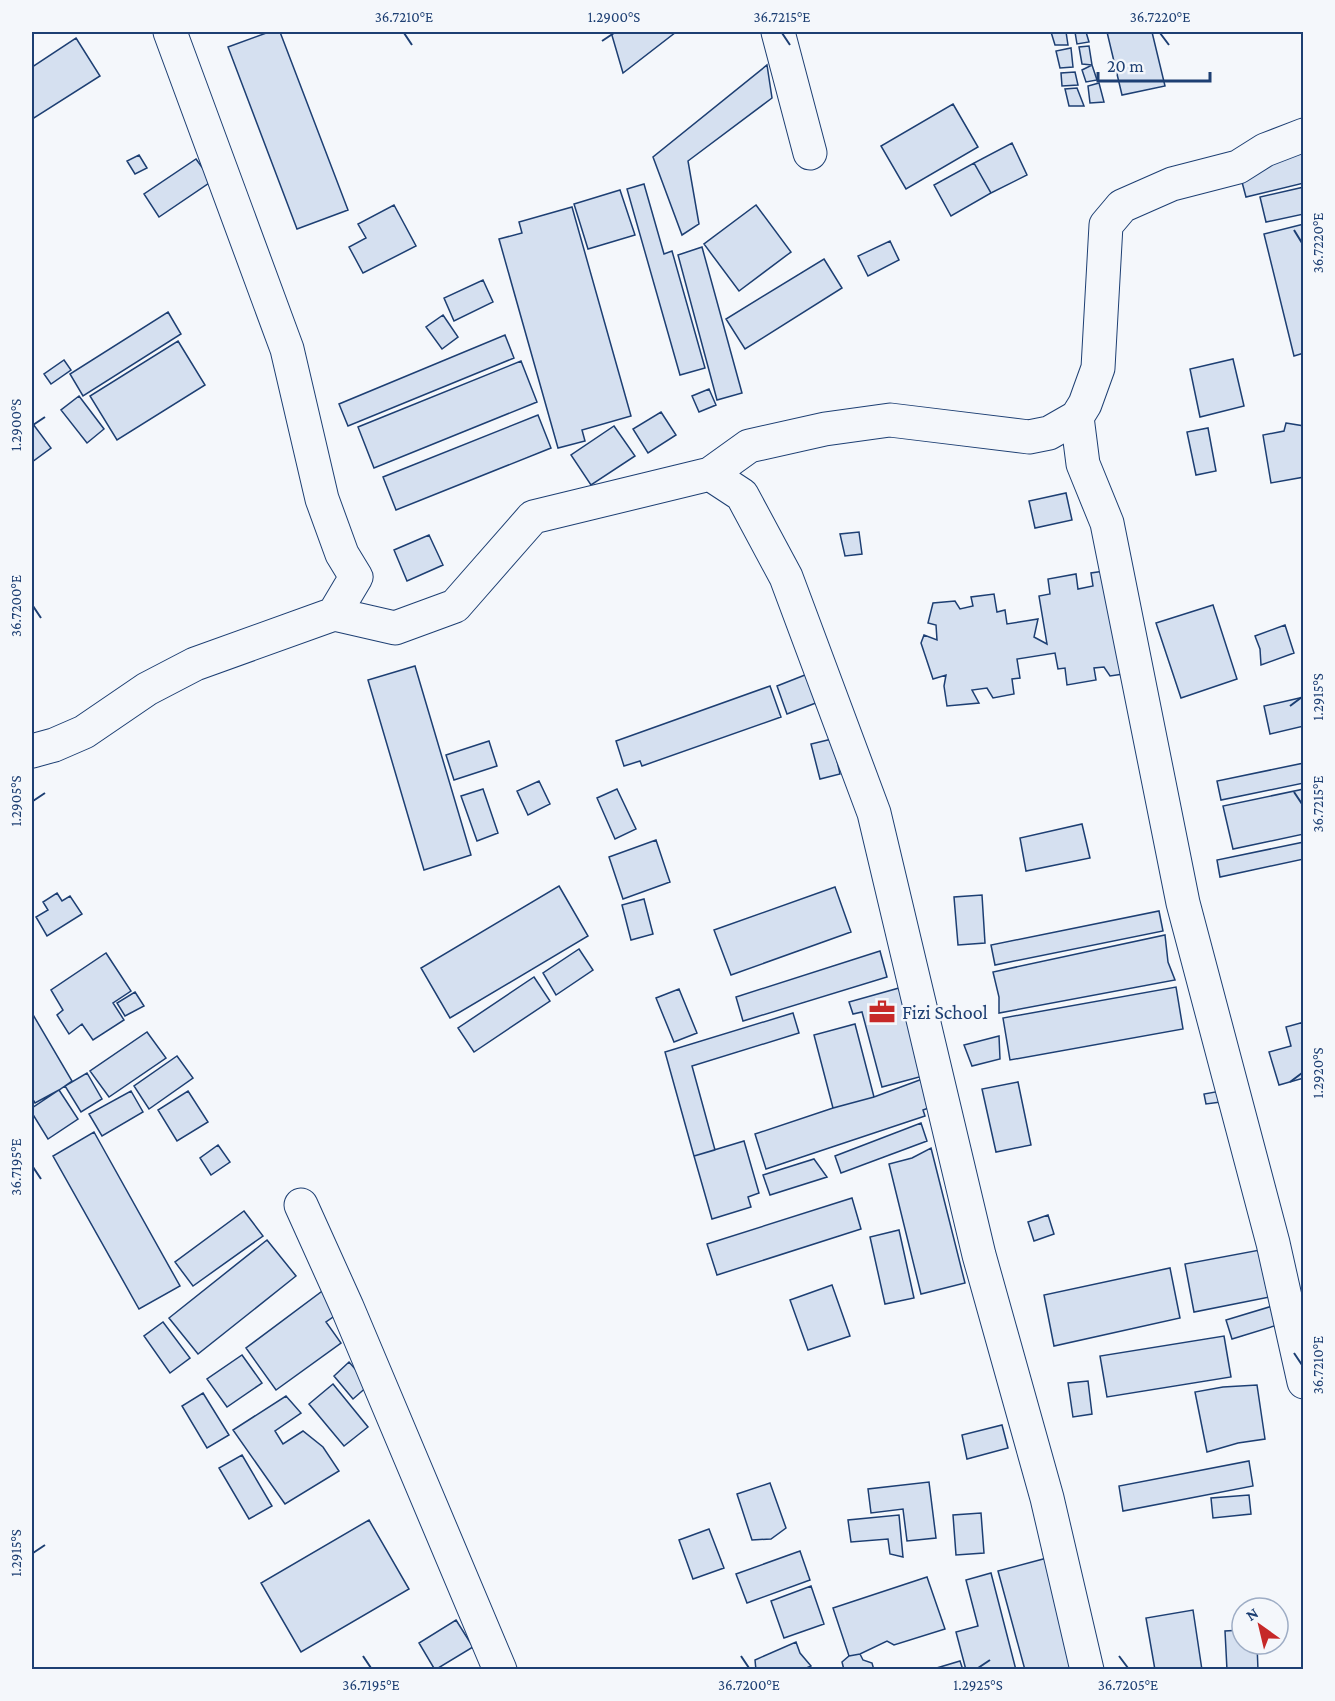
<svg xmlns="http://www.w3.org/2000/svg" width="1335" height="1701" font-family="'Crimson Pro',serif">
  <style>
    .building { fill: #d5e0f0; stroke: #1d3f73; stroke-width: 1.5 }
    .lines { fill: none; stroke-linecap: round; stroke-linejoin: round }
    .minor-casing { stroke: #1d3f73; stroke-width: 35 }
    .minor { stroke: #f4f7fb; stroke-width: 33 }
    .ticks { fill: none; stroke: #1d3f73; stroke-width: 2 }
    .labels { text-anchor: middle; stroke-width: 4.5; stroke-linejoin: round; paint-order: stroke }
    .poi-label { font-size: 20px; fill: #1d3f73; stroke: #f4f7fb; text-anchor: start }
    .neatline { fill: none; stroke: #1d3f73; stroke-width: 2 }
    .ticks-label { font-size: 15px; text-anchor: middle; fill: #1d3f73 }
  </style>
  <rect width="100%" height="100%" fill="#f4f7fb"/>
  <path class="building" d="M269 32H280L348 210 297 229 228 47Z
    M611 32H676L623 73Z
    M1051 32H1066L1068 45H1055Z
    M1075 32H1086L1089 42 1077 44Z
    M1107 32H1152L1165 86 1122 95Z
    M76 38 100 76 34 118 32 114V76L33 74 32 67Z
    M1089 46 1092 65 1082 64 1079 47Z
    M1071 48 1073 67 1060 68 1056 51Z
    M767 65 772 98 688 161 699 224 682 235 653 157Z
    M1092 65 1097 80 1086 82 1082 70Z
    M1075 72 1078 85 1062 86 1061 73Z
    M1099 83 1104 102 1090 103 1088 86Z
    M1077 88 1084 106H1069L1065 89Z
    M953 104 978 147 906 189 881 146Z
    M1012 143 1027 175 991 193 974 163Z
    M1304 151V183L1246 197 1238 167Z
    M139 155 147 168 135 174 127 161Z
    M196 159 212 181 159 217 144 194Z
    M974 163 991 193 951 216 934 185Z
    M644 184 664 254 672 251 705 368 680 375 627 189Z
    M1304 187V214L1266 222 1260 197Z
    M620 190 635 235 588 249 574 204Z
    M394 205 416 246 363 273 349 247 366 238 358 224Z
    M756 205 791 252 739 291 704 244Z
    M572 207 631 416 582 430 585 441 558 448 499 239 522 233 519 222Z
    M1304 224V353L1294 356 1264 234Z
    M890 241 899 260 868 276 858 256Z
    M702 247 742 393 717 400 678 255Z
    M824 259 842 288 745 349 726 319Z
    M483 280 493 302 454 321 444 298Z
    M168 312 181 334 83 396 70 374Z
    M443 315 458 337 442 349 426 327Z
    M505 335 514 358 348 426 339 404Z
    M178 341 205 385 117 440 90 396Z
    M1233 359 1244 406 1200 417 1190 369Z
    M64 360 71 370 51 384 44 374Z
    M521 361 537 402 374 468 358 427Z
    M709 389 716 405 699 412 692 396Z
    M79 396 104 429 87 443 61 410Z
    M661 412 676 435 648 453 633 429Z
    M538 415 551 448 396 510 383 477Z
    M1286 423 1304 426V477L1271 483 1263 435 1284 431Z
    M33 424 51 448 32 462V425Z
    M614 426 635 456 591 485 571 455Z
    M1208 428 1216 471 1196 475 1187 432Z
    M1066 493 1072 520 1035 528 1029 501Z
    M859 532 862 554 845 556 840 534Z
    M429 535 443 565 407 581 394 550Z
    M1111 570 1130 673 1110 676 1104 667 1094 668 1096 680 1067 685 1065 668 1058 669 1055 653 1017 659 1020 678 1012 679 1014 694 993 698 987 688 972 690 979 703 947 706 944 686 946 675 933 679 921 643 924 635 937 640 936 625 928 623 933 603 955 601 960 609 973 606 971 597 994 594 997 612 1005 610 1007 624 1038 619 1034 637 1047 644 1039 596 1050 594 1048 579 1076 574 1078 589 1093 586 1091 573Z
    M1213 605 1237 679 1181 698 1156 623Z
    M1285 625 1294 653 1261 665 1260 649 1255 636Z
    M415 666 471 855 424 870 368 680Z
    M810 673 821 701 787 714 777 686Z
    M770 686 781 717 642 766 640 761 624 766 616 741Z
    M1304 697V726L1270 734 1264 706Z
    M832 739 840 774 820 779 811 744Z
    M489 741 497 766 454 780 446 755Z
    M1304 763V783L1221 800 1217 781Z
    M539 781 550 804 528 815 517 791Z
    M483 789 498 833 477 841 461 796Z
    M617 789 636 829 615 839 597 798Z
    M1304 789V834L1233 849 1223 806Z
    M1082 824 1090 858 1026 871 1020 838Z
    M656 840 670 882 623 899 609 857Z
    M1304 842V859L1220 877 1217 860Z
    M559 886 588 936 450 1018 421 968Z
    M835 887 851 932 731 975 714 930Z
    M57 893 62 901 70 896 82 914 47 936 36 917 48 910 43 902Z
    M982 895 985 943 958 945 954 897Z
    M644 899 653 934 631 940 622 905Z
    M1159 911 1163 931 995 965 991 945Z
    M1165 935 1168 962 1175 980 999 1013V997L993 972Z
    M579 949 593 970 556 995 543 973Z
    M880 951 887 977 743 1021 736 997Z
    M106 953 131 991 113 1003 124 1020 93 1040 82 1024 69 1034 57 1015 63 1010 51 990Z
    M534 977 550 1001 474 1052 458 1028Z
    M1176 987 1183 1029 1010 1060 1003 1018Z
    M899 988 923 1076 882 1087 862 1012 853 1014 849 1002Z
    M679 989 697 1033 674 1042 656 998Z
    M135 992 144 1006 125 1016 117 1003Z
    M32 1013 72 1081 59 1090 35 1103 32 1098Z
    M793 1013 799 1033 692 1066 715 1150 694 1156 665 1052Z
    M1304 1022V1078L1279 1085 1269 1052 1291 1046 1286 1027Z
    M855 1024 874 1097 833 1108 814 1035Z
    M147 1032 166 1058 109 1097 90 1071Z
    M999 1036 1000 1059 972 1066 964 1045Z
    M177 1056 193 1078 149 1109 134 1086Z
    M87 1073 102 1099 81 1112 65 1086Z
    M925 1078 934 1106 923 1110 925 1116 766 1169 755 1134 833 1108 874 1097Z
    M1018 1082 1031 1145 996 1152 982 1089Z
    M59 1090 78 1119 48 1139 32 1113V1108Z
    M1226 1090 1228 1101 1206 1104 1204 1094Z
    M131 1091 143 1112 102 1136 89 1114Z
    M188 1091 208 1122 177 1141 158 1110Z
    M921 1123 927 1141 841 1173 835 1156Z
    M94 1132 180 1286 139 1309 53 1156Z
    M744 1141 759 1193 748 1197 751 1207 712 1219 694 1156Z
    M218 1145 230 1162 211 1175 200 1158Z
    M931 1148 965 1283 921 1294 889 1164 912 1158Z
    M814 1159 827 1177 770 1195 763 1175Z
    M852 1198 861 1229 717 1275 707 1244Z
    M244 1211 263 1236 193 1286 175 1262Z
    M1048 1215 1054 1234 1034 1241 1028 1222Z
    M899 1230 914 1298 885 1304 870 1237Z
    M267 1240 296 1276 198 1354 169 1318Z
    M1265 1249 1274 1296 1194 1312 1185 1264Z
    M1170 1268 1180 1318 1054 1346 1044 1295Z
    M832 1285 850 1336 808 1350 790 1300Z
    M329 1286 346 1308 326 1322 341 1343 276 1390 246 1348Z
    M1279 1304 1284 1323 1232 1339 1226 1320Z
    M163 1322 190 1358 170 1373 144 1336Z
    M1224 1336 1231 1377 1107 1397 1100 1356Z
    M242 1355 262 1383 227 1407 207 1379Z
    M349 1362 369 1385 353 1399 334 1376Z
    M1088 1381 1092 1414 1073 1417 1068 1383Z
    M333 1384 368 1427 344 1446 309 1404Z
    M1257 1385 1265 1439 1238 1443 1207 1452 1195 1392 1223 1387Z
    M203 1393 229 1435 207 1448 182 1406Z
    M286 1396 301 1413 275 1431 283 1444 303 1431 323 1447 339 1471 285 1504 233 1430Z
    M1002 1425 1008 1448 967 1459 962 1435Z
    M242 1455 272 1506 249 1519 219 1468Z
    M1249 1461 1253 1486 1123 1511 1119 1486Z
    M929 1482 936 1538 907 1541 903 1509 871 1513 868 1489Z
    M770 1483 786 1528 771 1539 752 1540 737 1494Z
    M1249 1495 1251 1514 1213 1518 1211 1498Z
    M981 1513 984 1553 956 1555 953 1515Z
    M899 1515 903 1557 890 1554 888 1539 851 1542 848 1520Z
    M369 1520 409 1589 301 1652 261 1583Z
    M709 1529 724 1568 693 1579 679 1540Z
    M800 1551 810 1580 747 1603 736 1574Z
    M1047 1558 1077 1670H1025L998 1571Z
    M991 1573 1016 1670H966L956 1632 978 1626 966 1580Z
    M927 1577 945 1629 894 1645 887 1641 860 1654 849 1656 833 1608Z
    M811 1586 824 1624 784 1638 771 1601Z
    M1193 1610 1202 1670H1155L1146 1618Z
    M456 1620 473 1647 435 1670 419 1643Z
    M1242 1630V1644H1257L1258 1670H1227L1225 1631Z
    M796 1642 800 1653 811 1666 802 1670H756L755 1660Z
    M860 1654 863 1660 872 1663 874 1670H844L842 1662 849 1656Z
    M960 1661 963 1670H930Z"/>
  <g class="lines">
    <g class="minor-casing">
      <path id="minor" d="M170 32 287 349 322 499 342 554 356 577 334 614 395 628 455 606 533 517 710 474 742 495 786 577 874 813 979 1255 1047 1498 1087 1670
        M778 32 810 153
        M1304 135 1265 150 1238 167 1172 184 1122 206 1106 225 1098 368 1085 404 1077 417 1083 464 1107 523 1183 903 1273 1243 1304 1382
        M710 474 749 446 825 429 890 420 1029 437 1049 433 1077 417
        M32 751 54 745 84 732 147 689 195 664 334 614
        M301 1205 347 1307 500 1670"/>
    </g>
    <use href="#minor" class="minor"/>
  </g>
  <path class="ticks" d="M404 33 412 45M782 33 790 45M1160 33 1169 45M602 41 614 33M1294 230 1302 243M33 425 45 417M33 606 41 618M1290 706 1302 697M1294 792 1302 804M33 801 45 793M1290 1082 1302 1073M33 1167 41 1179M1294 1353 1302 1365M33 1553 45 1545M363 1656 371 1668M741 1656 749 1668M1119 1656 1128 1668M978 1668 990 1660"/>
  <defs>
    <g id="office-bare" transform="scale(2.07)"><path d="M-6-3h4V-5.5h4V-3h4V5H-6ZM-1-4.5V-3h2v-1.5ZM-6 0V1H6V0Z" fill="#c62828" stroke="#f4f7fb" stroke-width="2.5" paint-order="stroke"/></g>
  </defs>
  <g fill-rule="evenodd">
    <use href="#office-bare" x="882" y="1012"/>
  </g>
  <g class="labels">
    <g class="poi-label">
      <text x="902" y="1019">Fizi School</text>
    </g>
  </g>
  <rect width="1335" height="1701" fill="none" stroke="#f4f7fb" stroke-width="66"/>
  <g transform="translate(1260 1626) rotate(326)"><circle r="28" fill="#f4f7fb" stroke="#9eadc5" stroke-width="1.5"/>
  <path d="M0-4.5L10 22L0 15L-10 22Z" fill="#c62828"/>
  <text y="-9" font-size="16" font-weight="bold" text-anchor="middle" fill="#1d3f73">N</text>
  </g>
  <path d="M1098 72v9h112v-9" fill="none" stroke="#1d3f73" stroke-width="3"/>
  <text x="1107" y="72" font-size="18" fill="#1d3f73" stroke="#f4f7fb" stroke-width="4.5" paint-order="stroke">20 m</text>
  <rect x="33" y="33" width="1269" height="1635" class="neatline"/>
  <g class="ticks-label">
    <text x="404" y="22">36.7210°E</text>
    <text x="614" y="22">1.2900°S</text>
    <text x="782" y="22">36.7215°E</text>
    <text x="1160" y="22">36.7220°E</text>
    <text transform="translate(1318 243) rotate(-90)" y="5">36.7220°E</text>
    <text transform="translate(16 425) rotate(-90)" y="5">1.2900°S</text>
    <text transform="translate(16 606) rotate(-90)" y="5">36.7200°E</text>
    <text transform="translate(1318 697) rotate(-90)" y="5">1.2915°S</text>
    <text transform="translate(16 801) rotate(-90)" y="5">1.2905°S</text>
    <text transform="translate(1318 804) rotate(-90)" y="5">36.7215°E</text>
    <text transform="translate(1318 1073) rotate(-90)" y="5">1.2920°S</text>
    <text transform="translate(16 1167) rotate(-90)" y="5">36.7195°E</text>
    <text transform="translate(1318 1365) rotate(-90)" y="5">36.7210°E</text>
    <text transform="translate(16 1553) rotate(-90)" y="5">1.2915°S</text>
    <text x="371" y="1690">36.7195°E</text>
    <text x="749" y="1690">36.7200°E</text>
    <text x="978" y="1690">1.2925°S</text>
    <text x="1128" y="1690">36.7205°E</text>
  </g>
</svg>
